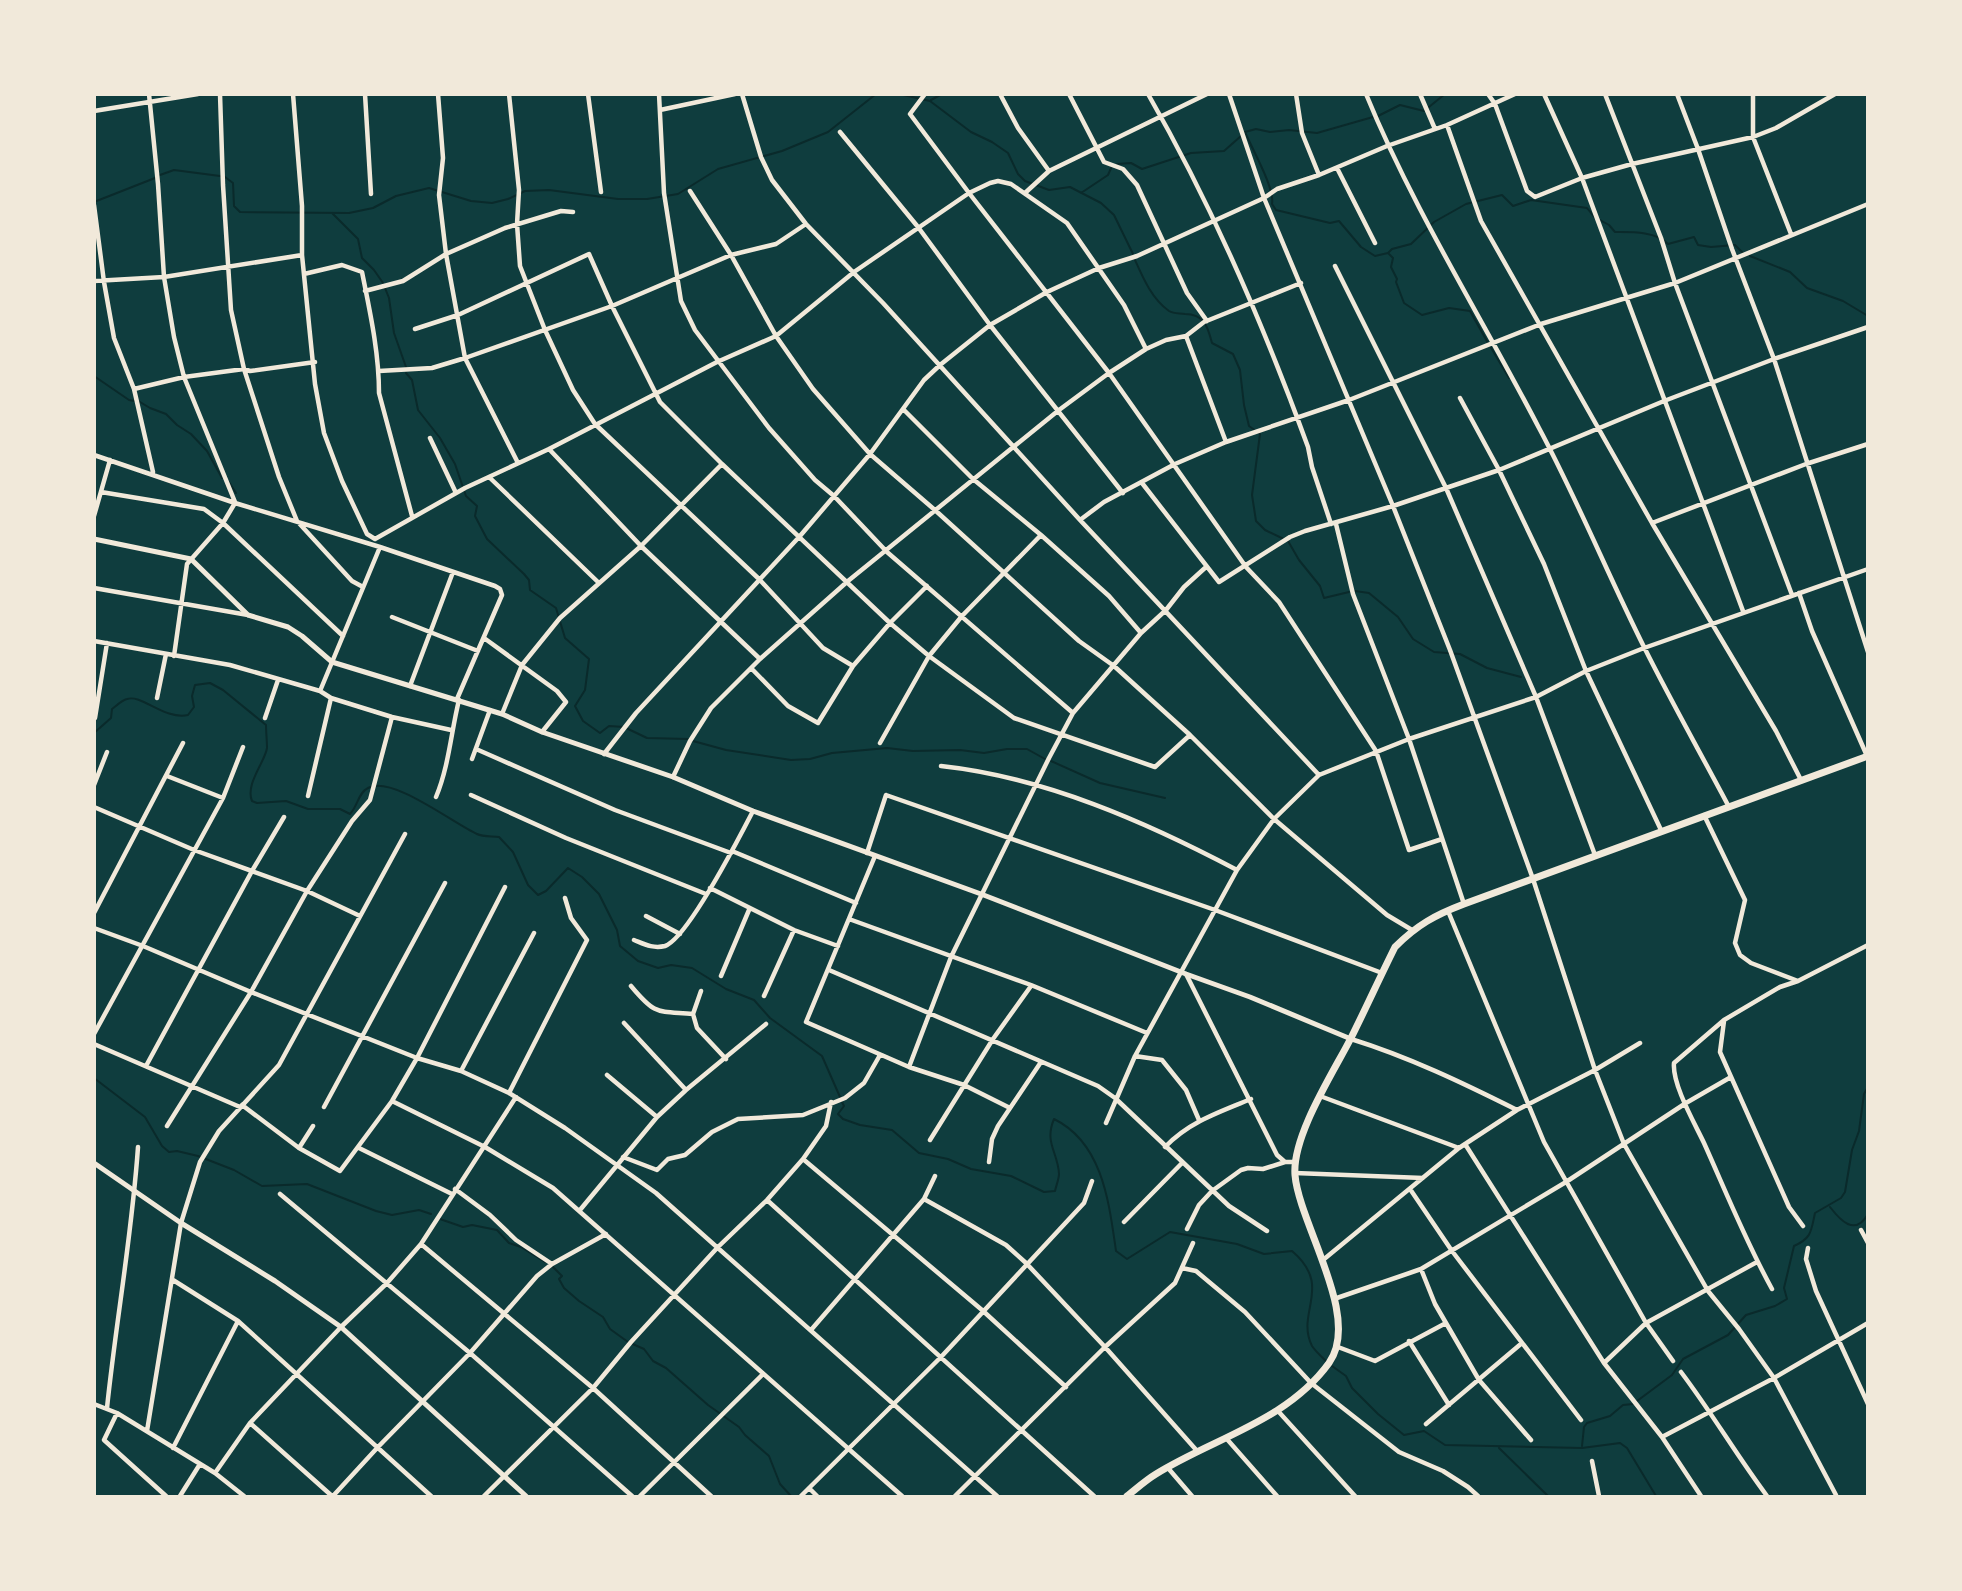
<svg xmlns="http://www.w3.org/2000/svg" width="1962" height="1591" font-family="'DejaVu Sans',sans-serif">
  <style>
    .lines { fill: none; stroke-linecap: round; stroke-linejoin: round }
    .stream { stroke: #0a2a2b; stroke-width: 2 }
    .minor { stroke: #f1e9da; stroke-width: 4.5 }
    .tertiary { stroke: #f1e9da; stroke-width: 5 }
    .trunk { stroke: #f1e9da; stroke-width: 7 }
  </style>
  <rect width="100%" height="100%" fill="#0f3d3e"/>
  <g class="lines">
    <path class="stream" d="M899 94 930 101 971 132 992 142 1008 153 1018 174 1025 181 1049 190 1070 187 1101 203 1114 215 1133 254
      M931 100 942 94
      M1378 116 1400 105 1424 111 1445 94
      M1245 132C1252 149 1275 188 1272 204L1276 210 1330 223 1339 221 1361 247 1375 256 1388 253 1392 249 1411 244 1434 222 1466 204 1502 195 1513 206 1531 200 1587 208 1595 218
      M1245 132 1256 129 1270 132 1289 130 1317 133 1373 117
      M1117 164 1131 163 1142 169 1191 153 1224 151 1241 136
      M160 175 174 170 220 176
      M225 177 233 183 234 206 240 212 349 213 373 208 396 196 429 188 471 201 492 203 508 199 525 191 549 190 618 199H647L678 194 718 169 782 151 828 132 876 94
      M1081 193 1108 175 1112 166
      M94 202 155 178
      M332 213 358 239 362 258 374 270 383 283
      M1600 220 1609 225 1615 232C1631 232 1656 231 1668 244L1694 237 1698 245 1711 247 1735 245 1743 253
      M1389 254 1393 258 1391 267 1397 279 1396 282 1404 303 1422 315 1449 308 1470 311 1488 343
      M1750 256 1790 272 1807 288 1843 301 1868 316
      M1135 260C1143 278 1152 299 1169 311 1174 314 1179 313 1185 314 1205 314 1208 328 1212 343L1233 354 1240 370 1244 405 1249 426 1260 434 1252 495 1256 521 1265 530 1288 541 1299 560 1320 586 1324 598 1349 592
      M385 288 389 298 394 333 406 367
      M1490 346 1509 378
      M406 373 412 380 418 410 440 438 455 464 466 496 477 506 475 516 487 539 524 574 529 580 530 590 556 608 565 638 589 659 585 690 575 706 583 721 600 733 609 726 624 727 647 738 688 739
      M94 376 129 400 140 402 150 408 166 414 177 425 191 434 207 451 222 478
      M229 482 236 493
      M1355 591 1369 593 1398 617 1413 639 1434 652 1460 654 1487 668 1521 677
      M94 733 111 718 112 709C116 706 122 700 127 699 142 694 164 720 188 715L194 707 192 696 195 685 210 683 223 690 266 725C266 732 267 741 267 748 265 762 245 784 252 801L257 803 286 801 308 809H340L350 814C358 806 358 793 368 788 392 775 454 824 477 834 483 837 492 836 499 837L513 852 528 885 538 895 546 891 568 868 582 877 599 894 617 930 620 946 638 961 658 968 671 965 692 968 726 989 754 1000 770 1018 822 1056 840 1097
      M693 741 726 750 791 760 810 759 832 753 887 748 913 751 960 750 984 753 1007 749H1027L1045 759
      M1051 761 1100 783 1165 798
      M94 1078 145 1117 162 1146 169 1152 177 1151 198 1156 234 1170 262 1186 307 1184 376 1211 392 1215 419 1210 431 1214
      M842 1102 844 1106 838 1114 843 1119 860 1125 892 1130 919 1153 948 1159 971 1169 1011 1176 1044 1192 1055 1191C1056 1186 1059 1179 1059 1174 1058 1152 1044 1143 1054 1119 1103 1143 1109 1203 1116 1251L1127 1259 1170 1232 1237 1244 1264 1254 1292 1251C1334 1287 1295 1312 1312 1346 1316 1352 1323 1358 1328 1363
      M1830 1207C1840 1220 1855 1237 1868 1214
      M440 1219 463 1227 472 1225 497 1230 509 1243 521 1247 545 1262
      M553 1267 562 1276 559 1279 564 1288 579 1301 603 1317 610 1329 628 1342 644 1349 653 1361 666 1368 708 1405 739 1427 745 1435 769 1456 780 1484 791 1496
      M1332 1366 1346 1376 1352 1388 1378 1414 1404 1435 1424 1431 1445 1445 1582 1448 1620 1443 1627 1448 1656 1496
      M1582 1446 1584 1427 1587 1423 1610 1416 1623 1405 1633 1404 1672 1375 1683 1359 1728 1335 1746 1315 1775 1306 1787 1299 1784 1288 1794 1246C1812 1238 1811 1231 1815 1213L1841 1198 1845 1192 1852 1150 1859 1131 1864 1094 1868 1087
      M1499 1448 1548 1496"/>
    <path class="minor" d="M149 94 158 184 164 277 174 337 184 377 235 502
      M220 94 223 185 231 310 244 369 279 477 297 521 352 581 363 587
      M293 94 302 206V255L315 384 324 433 342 481 367 534 375 539
      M365 94 371 194
      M438 94 443 158 439 195 446 254 465 358 518 463
      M509 94 519 190 517 224 520 266 545 330 573 390 595 424 759 579 823 648 853 666
      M588 94 601 192
      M659 94 664 193 681 301 695 330 769 428 815 480 834 496 887 552 1073 713
      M742 94 761 157 772 180 806 224 883 303 1080 520 1319 775
      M925 94 910 114 969 193 1109 373 1246 567 1279 602 1376 751 1409 850 1442 839
      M1000 94 1018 128 1049 171
      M1069 94 1104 162 1123 169 1137 185 1187 293 1207 321
      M1148 94C1213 207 1264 326 1308 447L1312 467 1331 524
      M1229 94 1264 198 1393 506 1450 650 1533 879 1595 1070 1624 1144 1708 1291 1739 1329 1774 1378 1836 1495
      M1296 94 1302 133 1319 175
      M1366 94C1414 211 1481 316 1539 428 1577 499 1608 575 1644 647 1671 701 1701 754 1729 807
      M1420 94 1435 129
      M1488 94 1495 104 1527 191 1535 197 1582 178 1632 164 1753 137 1776 128 1835 94
      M1544 94 1582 178 1743 611
      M1605 94 1661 238 1675 283 1792 595
      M1677 94 1698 149 1732 249 1774 359 1868 652
      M1753 94V137L1791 234
      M660 110 735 94
      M94 111 198 94
      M1447 125 1481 221 1652 523 1776 731 1801 780
      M840 132 918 227 990 325 1123 493
      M1337 168 1375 243
      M690 191 731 255 776 336 813 389 870 454 936 511 1079 641 1114 666 1190 735 1274 819 1387 915 1412 930
      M1025 193 1049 171 1207 94
      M94 205 104 282 114 338 134 389 153 472
      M1335 266 1446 488 1536 697 1595 855
      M304 274 342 265 362 272C370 312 379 352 379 393L412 516
      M94 281 164 277 302 255
      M365 291 403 281 446 254 505 228 561 211 573 212
      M415 329 458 315 589 254 612 306 660 402 722 464 890 623 929 656 1014 718 1155 767 1190 735
      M1186 336 1226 442
      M379 371 432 368 465 358 612 306 731 255 776 244 806 224
      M134 389 184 377 244 369 250 371 315 362
      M1460 398 1499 470 1544 564 1586 671 1661 830
      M904 410 973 479 1041 535 1109 596 1141 633
      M430 438 456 493
      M549 449 641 546 760 659
      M94 455 235 503 380 547 495 586 500 589 502 595 457 699
      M489 477 599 583
      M1142 483 1219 582 1290 537 1305 531 1393 506 1499 470 1664 401 1774 359 1868 327
      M101 492 204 509 223 523 343 636
      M94 516 110 460
      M1080 520 1104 502 1175 464 1226 442 1349 400 1541 324 1675 283 1868 204
      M1652 523 1806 464 1868 444
      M1336 524 1353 594 1409 739 1464 904
      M375 539 465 488 549 449 717 362 776 336 854 272 969 193 990 183 998 181 1011 184 1067 223 1124 305 1146 349
      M94 588 248 615
      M1799 593 1812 631 1867 756
      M392 617 478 651
      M484 638 557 691 566 702 542 732
      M94 641 230 665 320 691
      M174 656 187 564 223 523 235 503
      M751 668 788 706 818 723 853 666 890 623 927 586
      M410 686 453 572
      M157 698 166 654
      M331 698 392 717 451 730
      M502 714 522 665 560 618 641 546 722 464
      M95 718 107 643
      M265 718 278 680
      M880 743 929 656 962 616 1041 535
      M476 749 615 810 731 853
      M604 754 636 713 800 536 870 454 924 380 940 365 990 325 1047 292 1099 268 1137 256 1264 198 1277 189 1319 175 1387 146 1447 125 1515 94
      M472 759 490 710
      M941 766C1044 777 1146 822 1237 870
      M167 776 223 798
      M673 777 690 741 711 708 760 659 848 581 1059 410 1109 373 1146 349 1166 340 1186 336 1204 322 1301 283
      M94 785 107 752
      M471 795 566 838 706 894
      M308 796 331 698 320 691 380 547
      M436 797C449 766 451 732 459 700
      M94 807 194 850 307 891 360 916
      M1704 815 1745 900 1735 943 1740 955 1751 963 1798 981
      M732 851 856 903
      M867 853 886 795 1215 910 1382 973
      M875 856 806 1022 909 1067 964 1085 1010 1108
      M710 888 794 930 838 946
      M1448 911 1544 1142 1646 1323 1673 1361
      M94 913 183 743
      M646 916 680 934
      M849 919 1031 985 1147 1033
      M94 928 143 946 251 992 417 1058 461 1071 509 1093 565 1128 656 1193 997 1496
      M634 940C644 944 653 949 665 946 688 938 740 836 753 811
      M829 970 1098 1086 1115 1098 1229 1206 1267 1231
      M1186 974 1277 1155 1285 1162H1295
      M721 976 749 910
      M631 986C656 1016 657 1011 693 1014
      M701 991 693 1014 697 1028 726 1059
      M764 996 794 930
      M1724 1021 1720 1052 1789 1207 1803 1226
      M624 1023 686 1090
      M94 1034 223 798 243 747
      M1351 1039C1409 1057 1463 1083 1517 1110
      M94 1044 240 1107
      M1135 1056 1162 1060 1186 1090 1199 1120
      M146 1066 252 871 284 817
      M909 1067 951 957 1049 758 1073 713 1141 633 1166 610 1184 587 1206 567
      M461 1071 534 933
      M607 1075 657 1117
      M509 1093 587 940 571 918 565 898
      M1320 1096 1459 1148
      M392 1101 485 1147 553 1188 902 1496
      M242 1105 299 1148 340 1171 392 1101 417 1058 505 887
      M324 1107 445 883
      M1106 1123 1135 1056 1237 870 1274 819 1319 775 1409 739 1536 697 1586 671 1644 648 1868 569
      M167 1126 251 992 307 891 352 821 370 800 392 717
      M930 1140 993 1039 1031 986
      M1465 1144 1604 1363 1662 1437 1701 1496
      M1165 1147C1189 1122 1219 1112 1251 1099
      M299 1148 313 1126
      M359 1148 452 1194
      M623 1157 657 1170 668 1159 685 1155 712 1132 738 1119 803 1115 845 1098 864 1083 880 1055
      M803 1159 982 1310 1066 1387
      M989 1162 992 1139 998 1126 1041 1062
      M1295 1173 1423 1178
      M455 1189 490 1215 516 1240 552 1264
      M1410 1189 1452 1251 1581 1420
      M280 1194 470 1353 632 1496
      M924 1199 1006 1245 1026 1263 1105 1347 1198 1452
      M767 1200 1094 1496
      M580 1210 657 1117 686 1090 766 1024
      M1124 1222 1182 1163
      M1187 1229 1199 1205 1212 1191 1241 1170 1248 1168 1263 1169 1285 1162
      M1861 1230 1868 1243
      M421 1244 593 1388 711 1496
      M1808 1248 1806 1259 1816 1291 1868 1404
      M1323 1260 1459 1148 1517 1110 1595 1070 1640 1043
      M1182 1268 1196 1271 1245 1312 1311 1383 1399 1452 1443 1471 1468 1487 1478 1496
      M1421 1269 1435 1304 1479 1380 1531 1440
      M173 1280 238 1321 431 1496
      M1772 1289C1746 1242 1726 1192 1704 1143 1694 1122 1672 1084 1674 1063L1724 1020 1780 987 1798 981 1868 945
      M1334 1299 1421 1269 1566 1182 1686 1103 1731 1077
      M811 1330 924 1199 935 1176
      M1409 1341 1449 1405
      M1338 1347 1375 1361 1446 1323
      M1604 1363 1646 1323 1757 1262
      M1681 1372C1712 1413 1737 1456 1767 1496
      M94 1404 117 1413 215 1473 244 1496
      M107 1408C116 1321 132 1235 138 1147
      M1278 1411 1355 1496
      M117 1413 104 1440 166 1496
      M250 1423 332 1496
      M1426 1424 1522 1343
      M147 1431 181 1223 200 1162 219 1131 279 1065 405 834
      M1662 1437 1774 1378 1868 1323
      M1226 1438 1277 1496
      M173 1448 238 1321
      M1592 1461 1599 1496
      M1168 1468 1192 1496
      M215 1473 250 1423 341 1327 387 1283 421 1244 516 1097
      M809 1488 817 1496
      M180 1496 200 1464
      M333 1496 378 1447 470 1353 537 1276 552 1264 606 1234
      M484 1496 593 1388 631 1342 718 1247 767 1200 803 1159 826 1126 831 1102
      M640 1496 763 1374
      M801 1496 941 1357 1084 1203 1092 1181
      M955 1496 1105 1347 1175 1283 1193 1243"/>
    <path class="tertiary" d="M94 539 191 559 248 615 288 627 302 636 332 662 502 714 542 732 673 777 753 811 981 894 1186 974 1250 997 1351 1039
      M94 1163 181 1223 275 1281 341 1327 526 1496"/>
    <path class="trunk" d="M1127 1496C1136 1489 1146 1480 1156 1474 1214 1438 1287 1421 1329 1363 1362 1317 1299 1224 1295 1175 1292 1136 1333 1073 1351 1038 1366 1008 1380 977 1395 947 1417 925 1435 915 1464 904L1868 756"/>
  </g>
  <rect width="1962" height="1591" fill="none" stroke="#f1e9da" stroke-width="192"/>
</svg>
